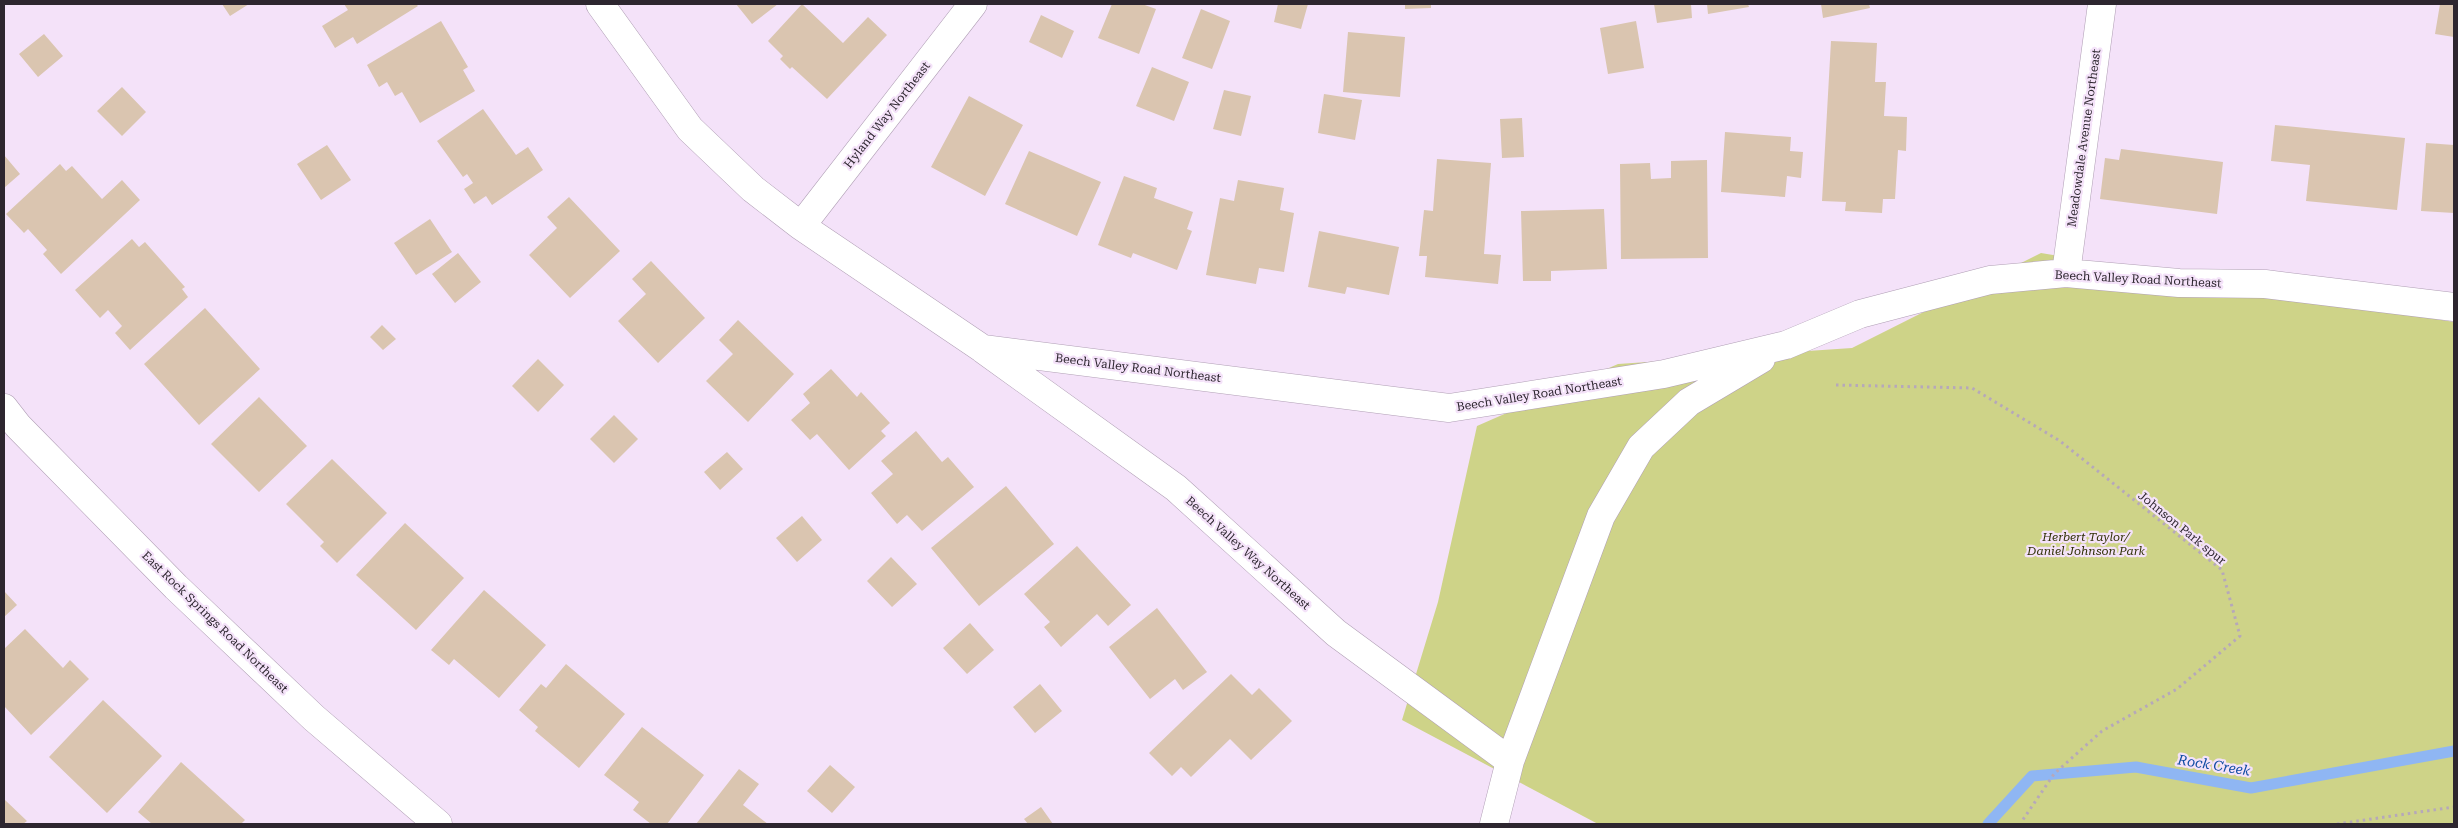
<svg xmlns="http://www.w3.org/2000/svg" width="2458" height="828" font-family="'Roboto Serif',serif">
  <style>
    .green { fill: #ced388 }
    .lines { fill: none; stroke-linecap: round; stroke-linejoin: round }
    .stream { stroke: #8fb6f3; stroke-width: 11 }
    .building { fill: #dac5b0 }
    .minor-casing { stroke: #b09fb5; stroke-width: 29 }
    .path { stroke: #b6a8ba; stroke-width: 3; stroke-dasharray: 2.5 4; stroke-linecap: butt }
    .minor { stroke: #fff; stroke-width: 28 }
    .labels { text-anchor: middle; stroke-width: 4.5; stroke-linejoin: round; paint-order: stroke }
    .street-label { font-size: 12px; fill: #2d262f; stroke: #f4e2f9 }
    .park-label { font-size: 12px; font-style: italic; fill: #303106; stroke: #f4e2f9 }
    .water-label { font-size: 14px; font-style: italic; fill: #104ca3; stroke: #f4e2f9 }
  </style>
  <rect width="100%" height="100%" fill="#f4e2f9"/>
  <path class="green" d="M2041 253 2454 322V824H1598L1402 720 1438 602 1477 426 1618 364 1852 348Z"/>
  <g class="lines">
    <path class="stream" d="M1988 824 2032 776 2136 767 2251 788 2454 751"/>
  </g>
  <path class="building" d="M222 4H249L230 16Z
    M344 4H416L418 6 357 44 353 37 335 48 322 26 348 10Z
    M736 4H778L752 24Z
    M802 4 843 43 868 17 887 35 827 99 792 67 790 69 780 59 783 56 768 41Z
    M1112 4H1142L1156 9 1139 54 1098 38Z
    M1278 4H1308L1301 29 1274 22Z
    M1405 4H1431V8L1405 9Z
    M1654 4H1691L1692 18 1657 23Z
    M1707 4H1748L1749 7 1708 14Z
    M1821 4H1869L1870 8 1823 18Z
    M2440 4H2454V37L2435 34Z
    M1201 9 1230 21 1212 69 1182 58Z
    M1041 15 1074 31 1062 58 1029 42Z
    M441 21 468 67 463 70 475 91 420 123 402 92 395 96 387 82 379 87 367 65Z
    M1636 21 1644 68 1608 74 1600 28Z
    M1348 32 1405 37 1400 97 1343 92Z
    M44 34 63 56 38 77 19 54Z
    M1831 41 1877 43 1875 82H1886L1884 116 1907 117 1906 151 1898 150 1895 199H1883L1882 213 1845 211 1846 202 1822 201Z
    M1152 67 1189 82 1174 121 1136 106Z
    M122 87 146 112 122 136 97 111Z
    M1224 90 1251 96 1241 136 1213 129Z
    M1324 94 1362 100 1355 140 1318 133Z
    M969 96 1023 125 985 196 931 167Z
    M483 109 516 155 528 147 543 170 492 205 486 196 474 204 464 189 473 183 467 174 463 177 437 141Z
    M1522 118 1524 157 1502 158 1500 119Z
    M2275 125 2405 138 2397 210 2306 201 2310 165 2271 161Z
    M1725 132 1791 137 1790 151 1803 152 1801 178 1787 176 1785 197 1721 192Z
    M2426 143 2454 145V213L2421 211Z
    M327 145 351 180 321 200 297 164Z
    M2121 149 2223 162 2217 214 2100 199 2105 158 2119 160Z
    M1029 151 1101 182 1077 236 1005 204Z
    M4 155 20 174 4 188Z
    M1437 159 1491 163 1484 254 1501 255 1498 284 1425 277 1427 256H1419L1424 210 1433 211Z
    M1707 160 1708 258 1621 259 1620 164 1650 163 1651 179 1671 178V161Z
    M60 164 66 171 72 166 102 199 122 180 140 200 61 274 43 254 47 250 28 229 24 233 6 214Z
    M1124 176 1157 188 1154 198 1193 212 1187 229 1192 231 1177 270 1133 253 1131 258 1098 245Z
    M1238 180 1284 188 1280 210 1294 213 1284 272 1259 268 1256 284 1206 275 1220 198 1234 201Z
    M569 197 620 251 570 298 529 255 557 228 547 217Z
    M1604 209 1607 269 1551 271V281H1523L1521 211Z
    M430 219 452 252 416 275 394 243Z
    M1319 231 1399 247 1389 295 1347 287 1345 294 1308 287Z
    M132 239 139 247 145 242 185 287 182 289 188 297 130 350 115 333 122 326 108 310 100 318 75 290Z
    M458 253 481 282 455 303 432 274Z
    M651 261 705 318 658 363 618 321 646 294 632 279Z
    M205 308 260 369 199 425 144 364Z
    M738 320 794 374 748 422 706 381 733 354 719 340Z
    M382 325 396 339 383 350 370 337Z
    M538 359 564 385 538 412 512 386Z
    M831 369 857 397 861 392 890 423 881 431 886 436 849 470 817 434 810 440 791 420 810 403 803 394Z
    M259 397 307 446 259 492 211 444Z
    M614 415 638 439 614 463 590 439Z
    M916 431 942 462 948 457 974 487 922 531 907 515 897 524 871 493 893 474 881 461Z
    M727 452 743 469 720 490 704 472Z
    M332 459 387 513 337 563 320 546 324 542 286 504Z
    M1006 486 1054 544 979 606 931 548Z
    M802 516 822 540 797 562 776 538Z
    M405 523 464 578 416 630 356 575Z
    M1077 546 1131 605 1108 626 1097 614 1061 647 1044 627 1050 622 1024 594Z
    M891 557 917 584 892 607 867 581Z
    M484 590 546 645 499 698 454 659 449 665 431 650Z
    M4 591 17 605 4 617Z
    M1157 608 1207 672 1183 690 1175 679 1150 699 1109 647Z
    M970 623 994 650 967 674 943 648Z
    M25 629 63 668 70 660 89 679 31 735 4 706V649Z
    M566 664 625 714 579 768 535 731 538 727 519 710 541 684 546 688Z
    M1231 674 1252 695 1259 688 1292 721 1251 760 1230 739 1191 777 1181 767 1172 776 1149 753Z
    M1040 684 1062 711 1035 733 1013 707Z
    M103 700 162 756 107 813 49 757Z
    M642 727 704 775 667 824H651L633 810 639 802 604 775Z
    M181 762 245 820 241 824H152L138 812Z
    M830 765 855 787 832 813 807 791Z
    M739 769 759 784 743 805 768 824H696Z
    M4 799 27 821 23 824H4Z
    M1041 807 1053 824H1028L1024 819Z"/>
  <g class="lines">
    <g class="minor-casing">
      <path id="minor" d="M600 4 690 129 753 189 801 226 983 349 1449 408 1664 374 1786 345 1860 314 1990 280 2066 273 2179 283 2265 284 2454 307
        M801 226 973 4
        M2066 273 2102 4
        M984 350 1176 488 1336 633 1510 761 1494 824
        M4 408 18 426 176 587 314 718 438 824
        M1510 761 1601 516 1641 447 1689 402 1761 359"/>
    </g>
    <path class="path" d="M1836 385 1972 388 2060 441 2222 570 2240 636 2177 689 2102 731 2054 774 2022 821V824
      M2337 824 2454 807"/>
    <use href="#minor" class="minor"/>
  </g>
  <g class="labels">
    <g class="street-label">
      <text transform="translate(887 115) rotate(-52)" y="4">Hyland Way Northeast</text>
      <text transform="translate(2084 138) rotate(-82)" y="4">Meadowdale Avenue Northeast</text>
      <text transform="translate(2138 279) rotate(3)" y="4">Beech Valley Road Northeast</text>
      <text transform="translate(1138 368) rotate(7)" y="4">Beech Valley Road Northeast</text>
      <text transform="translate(1539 394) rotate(-9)" y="4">Beech Valley Road Northeast</text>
      <text transform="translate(2182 528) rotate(39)" y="4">Johnson Park spur</text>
      <text transform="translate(1248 553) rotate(42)" y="4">Beech Valley Way Northeast</text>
      <text transform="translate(215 622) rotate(44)" y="4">East Rock Springs Road Northeast</text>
    </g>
    <g class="park-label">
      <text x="2086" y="541">Herbert Taylor/<tspan x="2086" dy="14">Daniel Johnson Park</tspan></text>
    </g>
    <g class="water-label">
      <text transform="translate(2214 765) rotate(9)" y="5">Rock Creek</text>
    </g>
  </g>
  <rect width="2458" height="828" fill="none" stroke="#2d262f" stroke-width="10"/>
</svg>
